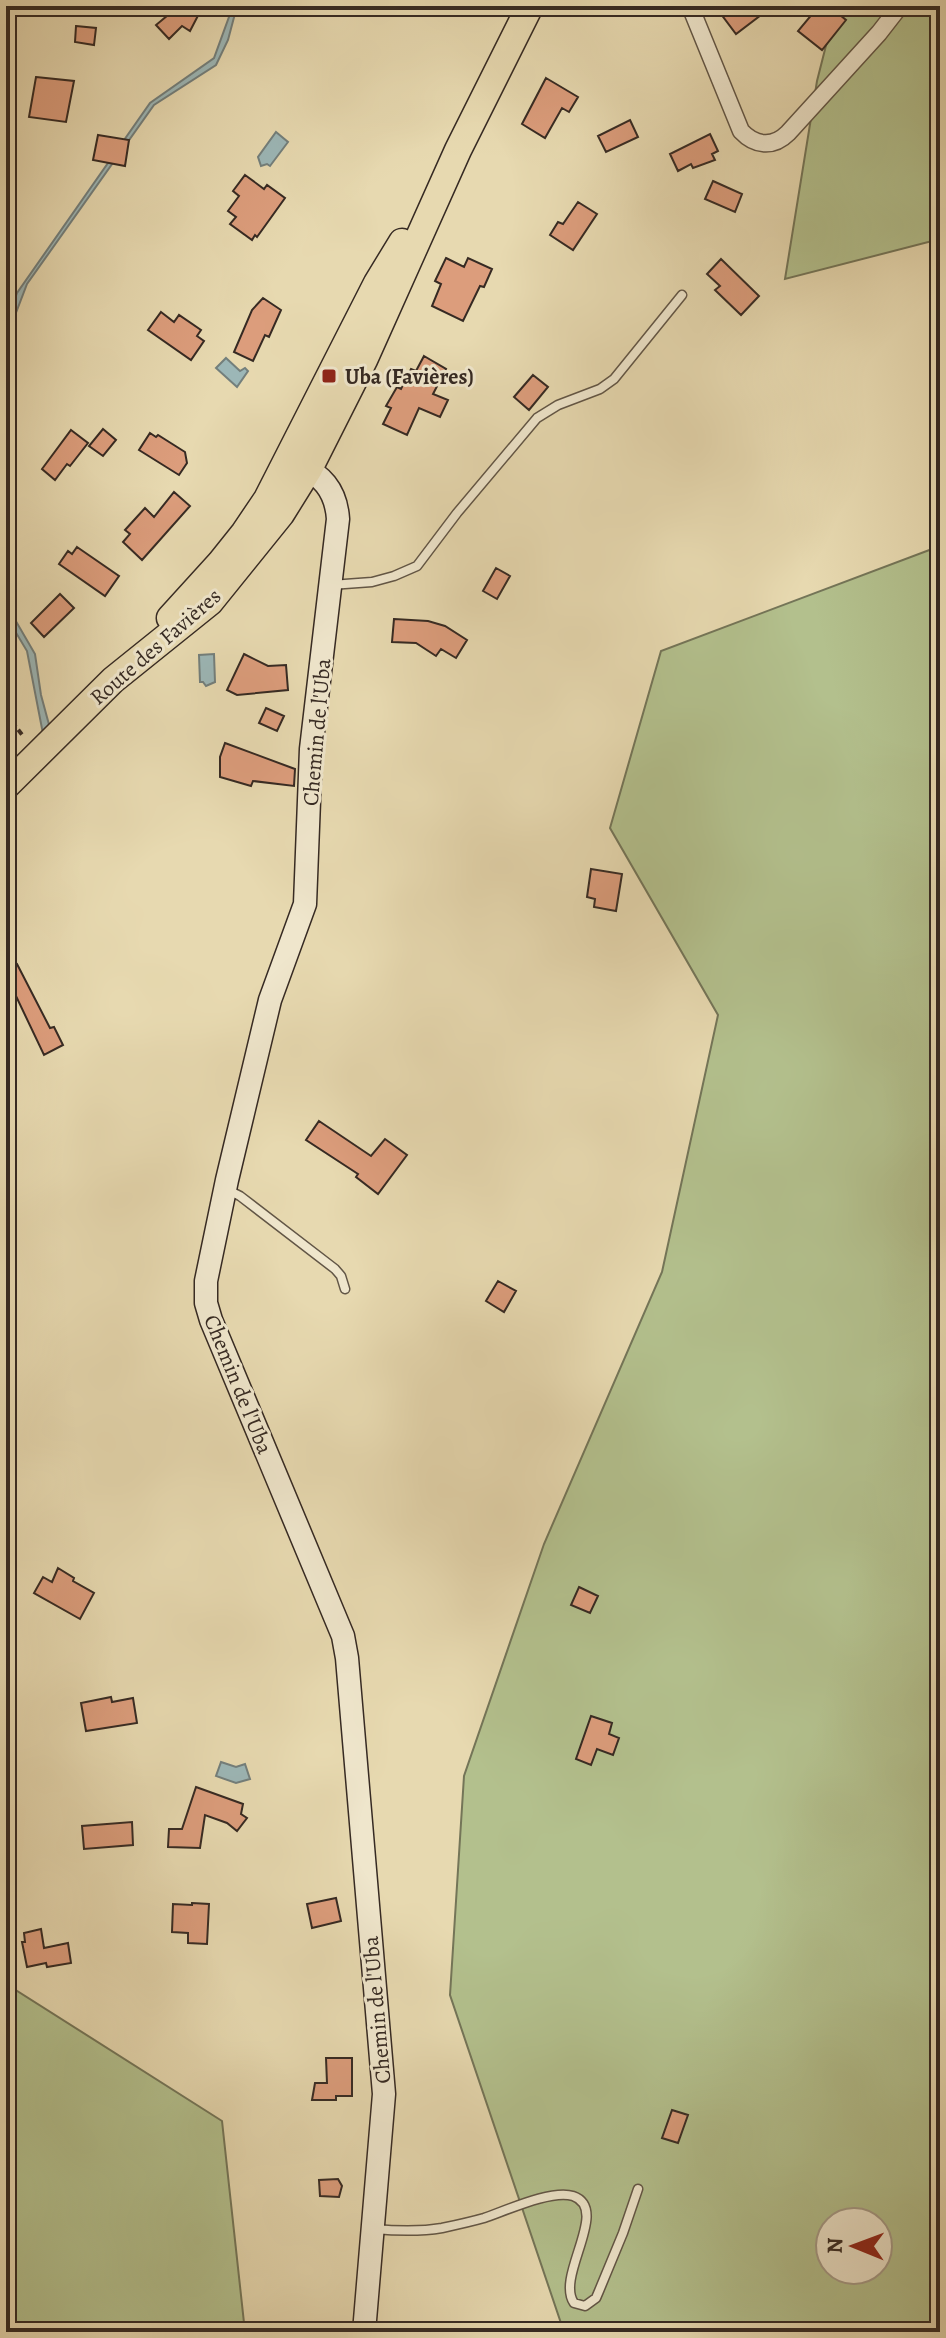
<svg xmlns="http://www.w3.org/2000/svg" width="946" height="2338" font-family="Alegreya,serif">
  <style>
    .green { fill: #b3c08d; stroke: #747558; stroke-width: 2; fill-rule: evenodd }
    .water { fill: #9cb7b7; stroke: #737f7c; stroke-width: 2 }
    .building { fill: #dc9d7c; stroke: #362a23; stroke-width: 2 }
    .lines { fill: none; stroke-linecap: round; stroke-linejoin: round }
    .lane-casing { stroke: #625646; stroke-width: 11 }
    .street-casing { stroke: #625646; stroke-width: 19 }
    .secondary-casing { stroke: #362a23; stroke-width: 25 }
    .primary-casing { stroke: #362a23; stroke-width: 29 }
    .path { stroke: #362a23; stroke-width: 4; stroke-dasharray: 6 4; stroke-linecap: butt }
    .lane { stroke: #efe6cc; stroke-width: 8 }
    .street { stroke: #efe6cc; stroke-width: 16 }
    .secondary { stroke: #efe6cc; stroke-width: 22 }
    .primary { stroke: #e7d9b0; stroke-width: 26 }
    .poi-dot { fill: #8f2418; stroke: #efe6cc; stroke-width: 3 }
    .labels { text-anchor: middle; stroke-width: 6; stroke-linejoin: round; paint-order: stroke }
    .poi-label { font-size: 22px; font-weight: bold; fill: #362a23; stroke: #efe6cc; text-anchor: start }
    .street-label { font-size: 22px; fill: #362a23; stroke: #efe6cc }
  </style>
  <rect width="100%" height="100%" fill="#e7d9b0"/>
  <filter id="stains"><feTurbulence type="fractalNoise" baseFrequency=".0025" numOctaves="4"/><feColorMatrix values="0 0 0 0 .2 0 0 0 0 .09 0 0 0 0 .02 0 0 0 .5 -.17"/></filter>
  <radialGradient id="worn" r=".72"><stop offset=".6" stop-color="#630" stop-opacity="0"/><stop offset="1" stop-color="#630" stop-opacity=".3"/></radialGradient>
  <path class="green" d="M836 6H940V239L785 279 817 81Z
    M940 546V2332H564L450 1995 464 1776 544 1544 662 1272 718 1015 610 828 661 651ZM830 2222H878V2270H830Z
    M6 1979 11 1987 222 2121 245 2332H6Z"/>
  <path class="water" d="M233 6H237L228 40 216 65 154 105 27 284 6 339V322L17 293 150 103 214 58Z
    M276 132 288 142 270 166 267 164 261 166 258 157Z
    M226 358 240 371 245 368 248 371 237 387 216 368Z
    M6 594 10 611 35 654 41 695 51 732 44 739 27 651 6 616Z
    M214 654 215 682 206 686 203 682H200L199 655Z
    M221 1762 236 1767 245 1764 250 1779 236 1783 216 1776Z"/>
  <path class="building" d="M173 6H203L190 31 182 26 169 39 156 25 168 15Z
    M715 6H773L736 34Z
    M824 6H829L846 20 822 50 798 31 813 13 816 15Z
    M76 26 96 28 94 45 75 42Z
    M36 77 74 81 66 122 29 117Z
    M546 78 578 97 569 112 562 108 545 138 522 124Z
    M630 120 638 137 606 152 598 136Z
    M710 134 718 151 712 154 715 160 693 168 691 164 678 171 670 154Z
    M98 135 129 140 125 166 93 160Z
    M245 175 264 189 267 185 285 198 257 237 255 235 252 240 230 224 236 217 228 211 239 196 233 191Z
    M713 181 742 194 735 212 705 199Z
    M578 202 597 214 573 250 550 235 558 222 563 224Z
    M446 258 464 267 468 258 492 269 484 287 480 286 463 321 432 306 441 284 435 281Z
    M721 259 759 296 741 315 715 290 720 286 707 274Z
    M263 298 281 310 269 337 265 335 253 361 234 352 252 310Z
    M161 312 174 322 179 315 201 330 197 336 204 341 191 360 148 330Z
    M424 356 446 369 433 394 448 400 440 417 419 408 407 435 383 424 391 408 386 406 397 387 401 389 411 369 416 371Z
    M533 375 548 387 529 410 514 397Z
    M103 429 116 440 103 456 89 446Z
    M71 430 88 443 70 466 67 464 55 480 42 469Z
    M150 433 156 437 158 435 185 452 187 463 179 475 139 450Z
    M174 492 190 506 142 560 123 542 130 534 125 530 145 508 154 517Z
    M77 547 119 576 105 596 59 564 68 551 72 554Z
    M496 568 510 576 497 599 483 591Z
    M60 594 74 608 44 637 31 623Z
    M394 619 428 621 445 626 467 640 456 658 441 649 436 656 416 643 392 642Z
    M244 654 268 666 286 665 288 690 237 695 227 690Z
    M266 708 284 716 277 731 259 723Z
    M225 743 295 769 294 786 253 781 251 786 220 777V757Z
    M591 869 622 874 616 911 594 907 595 899 587 897Z
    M17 964 50 1028 54 1027 63 1045 44 1055 6 975V969Z
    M319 1121 371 1156 385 1139 407 1155 378 1194 356 1177 358 1174 306 1140Z
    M498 1281 516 1291 504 1312 486 1301Z
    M58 1568 74 1578 73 1581 94 1593 80 1619 34 1593 43 1577 52 1582Z
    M579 1587 598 1596 590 1613 571 1605Z
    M111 1697 112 1702 133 1698 137 1723 86 1731 81 1703Z
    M591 1716 612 1723 609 1734 619 1738 613 1755 597 1749 591 1765 576 1759Z
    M196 1787 243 1804 241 1814 247 1818 237 1831 227 1823 205 1815 200 1848 168 1847 169 1829H182Z
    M132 1822 133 1845 84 1849 82 1826Z
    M336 1898 341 1921 312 1928 307 1904Z
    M192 1903 209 1904 207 1944 188 1943V1933L172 1932 173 1904 192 1905Z
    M41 1929 44 1948 68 1943 71 1963 47 1967 46 1963 27 1967 22 1942H25L24 1933Z
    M326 2058H352V2096H336V2100H312L315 2083H327Z
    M672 2110 688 2115 678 2143 662 2138Z
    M338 2179 342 2186 339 2197 320 2196 319 2180Z"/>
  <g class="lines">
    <g class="lane-casing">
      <path id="lane" d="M331 585 372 582 394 576 417 566 457 513 537 418 558 405 600 389 614 379 682 295
        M226 1189 240 1196 335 1269 341 1276 345 1289
        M374 2229C397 2231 419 2232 442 2228 456 2225 470 2222 484 2218 505 2211 552 2189 573 2196 611 2209 555 2276 574 2303L585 2306 596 2298 599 2291 623 2233 638 2189"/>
    </g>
    <g class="street-casing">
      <path id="street" d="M690 6 741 131C755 146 773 148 788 133L879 33 900 6"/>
    </g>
    <g class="secondary-casing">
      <path id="secondary" d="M296 462C321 475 336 489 338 519L311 749 305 904 270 1000 227 1180 206 1281V1303L211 1320 343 1636 347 1658 384 2094 364 2332"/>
    </g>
    <g class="primary-casing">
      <path id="primary" d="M170 618 220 563 244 533 267 499 377 283 402 242
        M6 786 113 680 210 602 281 514 309 469 364 360 458 150 530 6"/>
    </g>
    <path class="path" d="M6 714 23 736"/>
    <use href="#lane" class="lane"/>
    <use href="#street" class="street"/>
    <use href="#secondary" class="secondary"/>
    <use href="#primary" class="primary"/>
  </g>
  <rect class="poi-dot" x="321" y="368" width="16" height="16" rx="4"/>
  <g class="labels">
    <g class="poi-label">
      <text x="345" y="384">Uba (Favières)</text>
    </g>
    <g class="street-label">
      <text transform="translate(155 646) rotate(-41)" y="8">Route des Favières</text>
      <text transform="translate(316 732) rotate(-85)" y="8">Chemin de l'Uba</text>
      <text transform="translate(239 1384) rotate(68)" y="8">Chemin de l'Uba</text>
      <text transform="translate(376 2010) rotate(-95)" y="8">Chemin de l'Uba</text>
    </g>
  </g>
  <rect width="946" height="2338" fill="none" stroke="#e7d9b0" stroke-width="32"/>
  <rect x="8" y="8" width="930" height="2322" fill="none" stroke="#362a23" stroke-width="4"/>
  <rect x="16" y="16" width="914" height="2306" fill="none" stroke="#362a23" stroke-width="2"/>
  <g transform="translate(854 2246) rotate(271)"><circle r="38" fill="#efe6cc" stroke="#a59b88" stroke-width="2"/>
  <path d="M0-6L14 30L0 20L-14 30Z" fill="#8f2418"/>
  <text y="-12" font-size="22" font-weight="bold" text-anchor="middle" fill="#362a23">N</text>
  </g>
  <rect width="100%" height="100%" filter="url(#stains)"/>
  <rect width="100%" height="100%" fill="url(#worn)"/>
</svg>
